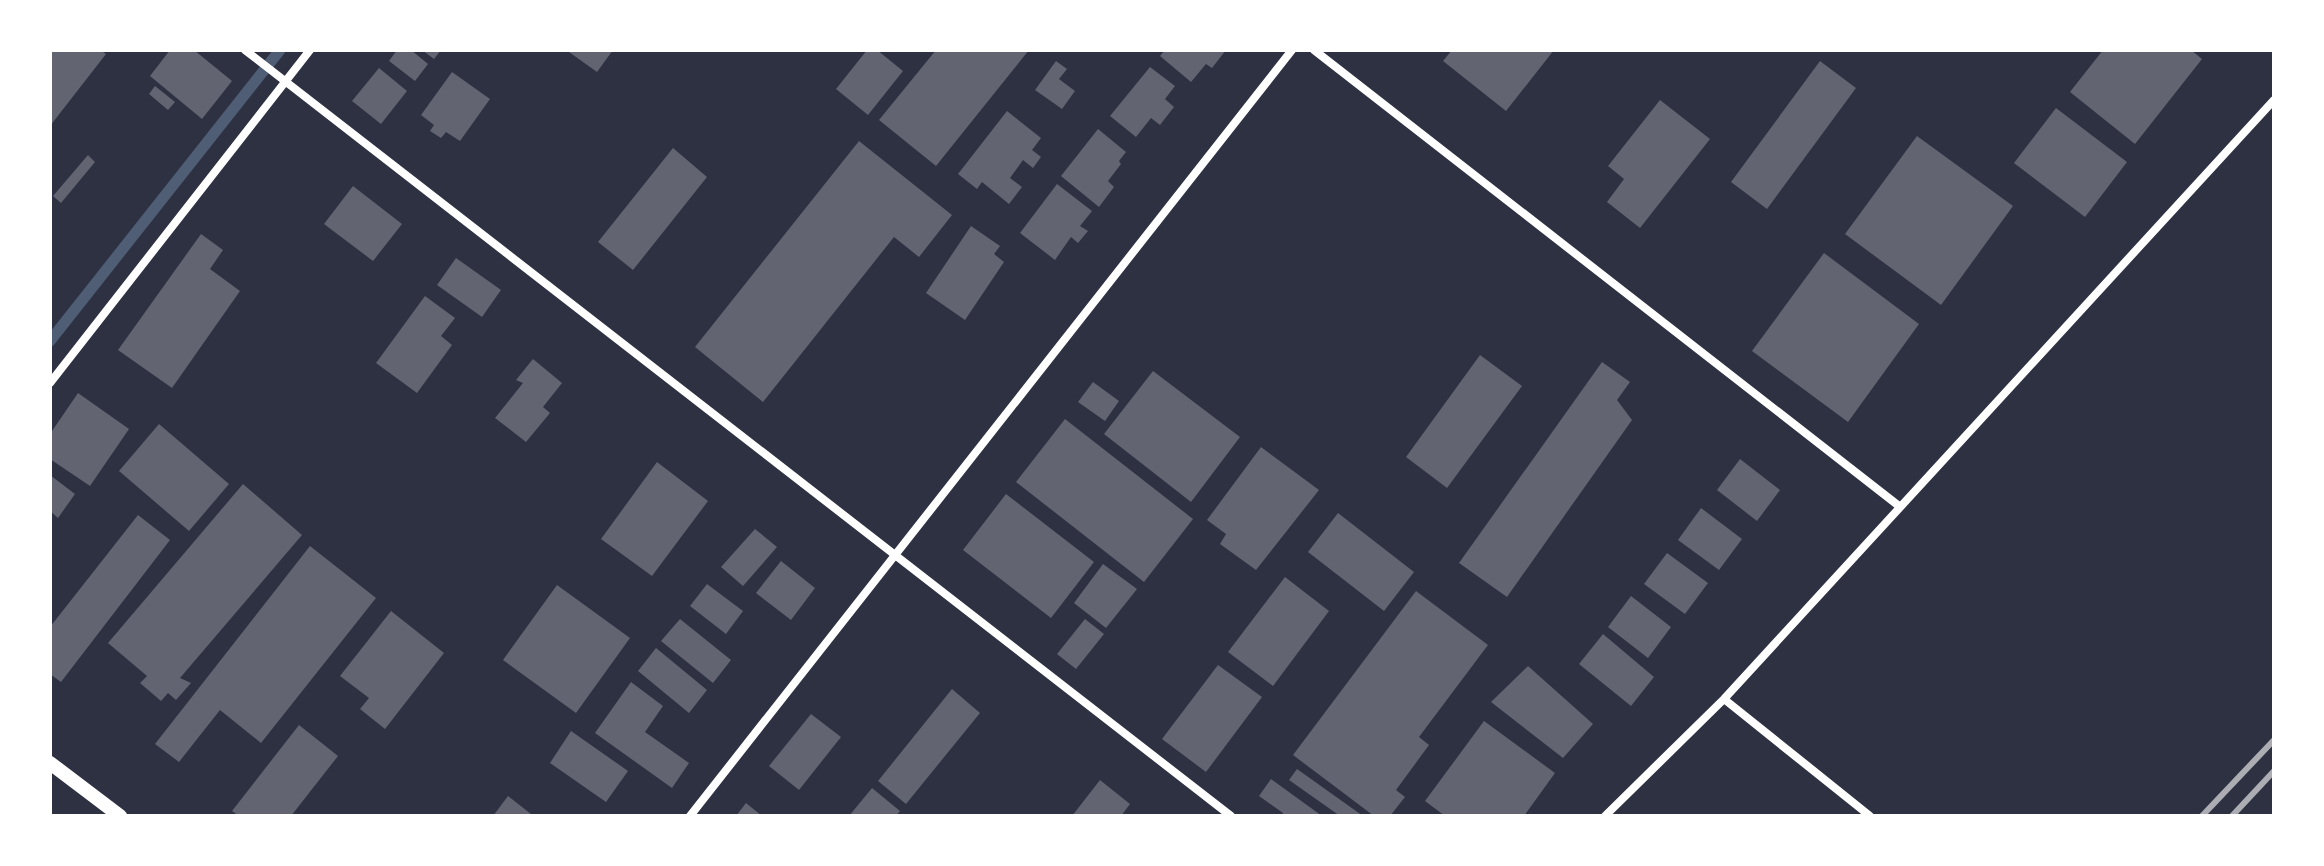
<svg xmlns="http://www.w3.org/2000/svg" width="2324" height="866" font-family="'Times New Roman',serif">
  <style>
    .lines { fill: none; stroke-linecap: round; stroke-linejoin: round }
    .stream { stroke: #4f5d75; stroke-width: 11 }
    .building { fill: #626471 }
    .minor { stroke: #fff; stroke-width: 8 }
    .tertiary { stroke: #fff; stroke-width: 14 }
    .rail { stroke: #abadb3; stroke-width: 6 }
  </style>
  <rect width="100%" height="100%" fill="#2d3142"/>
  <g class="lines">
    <path class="stream" d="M50 341 280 50"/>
  </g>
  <path class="building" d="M50 50H100L106 54 50 126Z
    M170 50H194L232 81 202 119 150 76Z
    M397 50H411L428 64 415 81 389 61Z
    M422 50H441L434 59Z
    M571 50H613L597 72 569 52Z
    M867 50H877L903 71 868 115 836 89Z
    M936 50H1029L936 166 879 120Z
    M1165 50H1226L1212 68 1206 64 1191 82 1160 56Z
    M1452 50H1554L1506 111 1443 61Z
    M2103 50H2191L2202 59 2135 144 2070 92Z
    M1056 61 1067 69 1059 79 1075 91 1062 109 1035 90Z
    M1820 61 1856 88 1767 209 1731 182Z
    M1150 67 1175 86 1165 99 1174 107 1160 125 1151 118 1136 137 1110 116Z
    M379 68 407 91 381 124 352 101Z
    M452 72 490 99 460 141 446 132 441 138 430 131 434 125 421 115Z
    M155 86 175 102 168 110 149 94Z
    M1660 100 1710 139 1640 228 1607 202 1624 179 1608 166Z
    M2056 108 2127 162 2085 217 2014 163Z
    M1007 111 1041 138 1032 150 1041 157 1033 168 1023 160 1010 178 1022 187 1009 204 982 182 977 189 958 174Z
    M1098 129 1126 152 1119 161 1121 164 1108 181 1114 187 1099 207 1061 176Z
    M1917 136 2013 206 1941 305 1845 234Z
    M859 141 952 215 919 257 894 237 763 402 695 347Z
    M673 148 707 177 633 270 598 242Z
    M88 155 95 162 61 203 53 196Z
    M1057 184 1092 211 1080 226 1088 231 1078 243 1071 237 1055 260 1020 233Z
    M353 186 402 224 373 261 324 224Z
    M971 226 1000 246 994 254 1004 262 965 320 926 293Z
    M201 234 223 250 210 269 240 291 172 388 118 350Z
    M1824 253 1919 324 1848 422 1752 351Z
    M456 258 501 290 482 317 437 285Z
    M425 296 455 318 441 336 452 345 417 393 376 363Z
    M1480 355 1522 386 1447 488 1406 457Z
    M533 359 562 383 543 407 550 413 526 442 495 418 523 383 516 380Z
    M1602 362 1630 382 1617 400 1632 420 1507 597 1459 563Z
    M1153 371 1240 437 1191 502 1104 434Z
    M1093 382 1119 401 1105 421 1078 402Z
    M78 393 129 429 90 486 50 459V434Z
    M1065 419 1193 519 1144 582 1016 482Z
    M159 424 229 484 189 531 119 471Z
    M1261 447 1319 490 1256 570 1220 544 1226 534 1207 520Z
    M1740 459 1780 490 1757 521 1717 490Z
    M657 462 708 501 652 576 601 539Z
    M50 475 75 494 58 518 50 511Z
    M243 484 302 535 180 678 191 683 176 700 168 693 161 701 140 683 147 676 108 643Z
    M1006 494 1094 562 1051 618 963 550Z
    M1701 508 1742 539 1719 570 1678 540Z
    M1338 513 1414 572 1384 611 1308 552Z
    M138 515 170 540 61 682 50 674V627Z
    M755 529 777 547 743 586 721 567Z
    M310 546 376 598 261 743 220 710 179 762 155 744Z
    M1667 553 1708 583 1685 614 1644 584Z
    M781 561 815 588 791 620 756 593Z
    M1103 564 1137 589 1106 628 1074 603Z
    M1285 577 1329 611 1273 686 1228 652Z
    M707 584 743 611 726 634 690 606Z
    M557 585 630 638 576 713 503 660Z
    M1416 591 1488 645 1419 737 1429 745 1396 790 1405 797 1390 816H1374L1293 755Z
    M1631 596 1671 627 1648 658 1608 627Z
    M391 611 444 653 385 729 360 709 369 698 340 676Z
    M680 619 731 660 713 683 661 641Z
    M1085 619 1104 634 1076 669 1057 654Z
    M1603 634 1654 677 1631 706 1579 664Z
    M656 648 707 690 689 713 638 671Z
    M1218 665 1262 697 1206 772 1162 739Z
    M1528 666 1593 724 1563 758 1491 702Z
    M631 682 663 706 645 732 689 763 672 788 595 733Z
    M952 689 980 713 906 804 878 781Z
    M811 714 841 737 799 790 769 766Z
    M1484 721 1555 773 1524 816H1445L1425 801Z
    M299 725 338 756 291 816H239L232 811Z
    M571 731 628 771 606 802 550 763Z
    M1297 769 1363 816H1340L1289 780Z
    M1271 779 1322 816H1282L1283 813 1259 796Z
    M1100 780 1130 804 1121 816H1072Z
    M872 788 900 811 896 816H849Z
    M508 796 531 814 529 816H493Z
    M746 803 762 816H736Z"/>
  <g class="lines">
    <path class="minor" d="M245 50 1231 816
      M1314 50 1899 506
      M50 383 310 50
      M1724 699 1870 816
      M690 816 1292 50
      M1605 816 1724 699 2274 100"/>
    <path class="tertiary" d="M50 763 120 816"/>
    <path class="rail" d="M2202 816 2274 740
      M2232 816 2274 771"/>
  </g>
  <rect width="2324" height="866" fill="none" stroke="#ffffff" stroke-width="104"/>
</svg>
